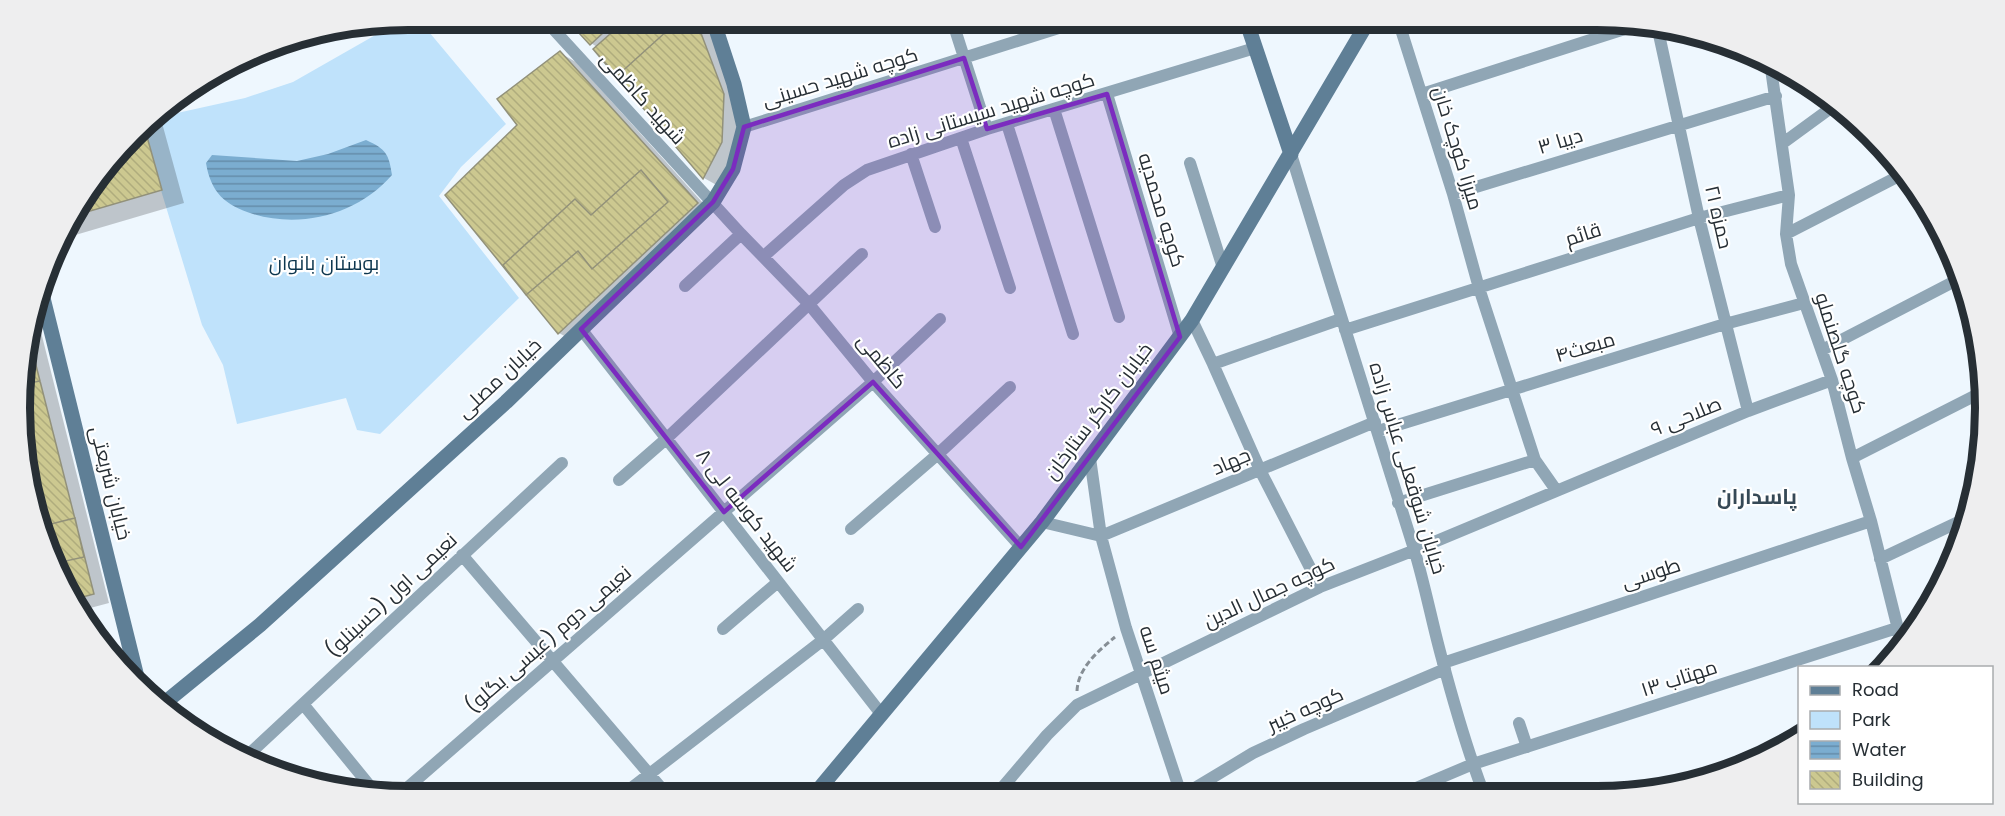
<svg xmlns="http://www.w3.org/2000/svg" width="2005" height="816" font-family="Poppins,Cairo,sans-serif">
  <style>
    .green { fill: #bfe2fb }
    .water { fill: url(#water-rules) }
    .shadow { fill: #0003 }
    .building { fill: url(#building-back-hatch); stroke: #92917a; stroke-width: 1.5 }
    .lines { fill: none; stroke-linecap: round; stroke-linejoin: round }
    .path { stroke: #868e95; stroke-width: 3; stroke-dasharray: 6 3; stroke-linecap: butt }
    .street { stroke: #90a6b5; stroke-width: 12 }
    .secondary { stroke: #5f7f96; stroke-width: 15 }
    .marked { fill: #7b2cbf; fill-opacity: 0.2; stroke: #7b2cbf; stroke-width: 4.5; stroke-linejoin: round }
    .labels { text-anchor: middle; stroke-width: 4.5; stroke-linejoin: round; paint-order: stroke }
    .street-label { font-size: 20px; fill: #272f35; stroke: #fff }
    .park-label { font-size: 20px; fill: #0c364e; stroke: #fff }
    .neighbourhood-label { font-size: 21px; font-weight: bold; fill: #364956; stroke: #fff }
    .rim { fill: none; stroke: #272f35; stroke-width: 8 }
  </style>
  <defs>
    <pattern id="water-rules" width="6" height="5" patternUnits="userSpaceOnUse" patternTransform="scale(1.5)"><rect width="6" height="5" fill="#7badd0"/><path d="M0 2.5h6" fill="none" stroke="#658daa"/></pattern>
    <pattern id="building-back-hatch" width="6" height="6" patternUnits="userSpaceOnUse" patternTransform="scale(1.5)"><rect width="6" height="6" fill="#ccc890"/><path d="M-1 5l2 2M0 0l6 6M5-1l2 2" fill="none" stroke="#afac7d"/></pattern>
  </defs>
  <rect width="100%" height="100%" fill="#eef7fe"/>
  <path class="green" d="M408 20H419L506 124 461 167 439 196 519 298 380 434 357 430 346 398 237 424 223 365 202 325 142 128 150 119 245 98 293 82 400 21Z"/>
  <path class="water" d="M366 140C386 149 389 154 392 175 358 214 302 229 253 214 225 205 211 193 206 163L212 155 297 161 328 154Z"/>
  <path class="shadow" d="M569 20H708L739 104 738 152 720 187 704 178 595 49 597 47 591 43Z
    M560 53 576 62 712 213 575 342 559 333 519 125Z
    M159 112 184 203 72 236 65 232 71 214 152 116Z
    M37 316 109 603 79 611 72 603 27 483 23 357Z"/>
  <path class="building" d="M567 20H617L590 45Z
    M626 20H696L724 94 722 142 703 179 593 49Z
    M626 20H679L617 76 593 49Z
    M560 51 698 203 558 334 445 195 517 125 497 99Z
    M144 126 162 190 70 217 71 214Z
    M641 170 668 202 592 269 578 251 526 295 503 265 575 199 591 215Z
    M29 338 40 381 24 384 23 357Z
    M40 381 94 594 71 600 27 483 24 384Z
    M75 518 84 557 57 563 43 526Z"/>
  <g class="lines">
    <path class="path" d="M1077 691C1078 668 1098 651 1115 637"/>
    <path class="street" d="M545 20 741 234 808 303 873 382 1021 547
      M952 20 987 129
      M1398 20 1453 194 1479 288 1535 460 1556 490
      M717 30 746 20
      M1658 30 1699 218 1748 411
      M1771 69 1789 195 1786 234 1791 264 1832 380 1852 458 1871 521 1902 645
      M1107 94 1180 337
      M1422 94 1634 26
      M1054 109 1119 317
      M1007 124 1073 334
      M744 127 1084 20
      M961 138 1010 288
      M1783 143 1835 105
      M911 154 935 227
      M1291 154C1331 286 1373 418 1414 549 1425 585 1432 623 1442 659 1454 704 1467 750 1484 794
      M1190 163 1223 268
      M1453 194 1776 96
      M1786 234 1899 176
      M764 256 844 185 867 170 987 129 1255 48
      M685 286 741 234
      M1192 320 1213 364 1341 319
      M581 329 882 715
      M1345 330 1699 218 1789 195
      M1822 350 1957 280
      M1213 364 1260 470 1320 587
      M1378 431 1725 324 1804 303
      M1090 458 1101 536 1126 628 1181 794
      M1852 458 1984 391
      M619 480 666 439 862 254
      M1398 503 1535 460
      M1042 522 1101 536
      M851 529 938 454 1010 387
      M1101 536 1375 422
      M462 555 668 796
      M1880 559 1967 518
      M723 629 778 582
      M1443 663 1871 521
      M303 704 374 791
      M1519 723 1527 747
      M247 756 562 463
      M1185 794 1253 753 1304 729 1445 669
      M1402 794 1473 764 1897 628
      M399 795 873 382 940 319
      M996 795 1047 735 1077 705 1320 587 1415 550 1748 411 1832 380
      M621 796 823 640 858 609"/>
    <path class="secondary" d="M1246 20 1291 154
      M43 298 137 677
      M162 705 260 625 506 402 713 202 733 169 744 127 734 84 713 20
      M814 795 1042 522 1192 320 1369 20"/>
  </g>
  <path class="marked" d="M964 58 987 129 1107 94 1180 337 1021 547 873 382 724 512 581 329 713 202 733 169 744 127Z"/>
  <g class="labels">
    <g class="street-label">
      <text transform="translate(840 77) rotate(-17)" y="7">کوچه شهید حسینی</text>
      <text transform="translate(643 98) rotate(48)" y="7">شهید کاظمی</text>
      <text transform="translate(991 110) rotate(-17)" y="7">کوچه شهید سیستانی زاده</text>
      <text transform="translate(1560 141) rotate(-17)" y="7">دیبا ۳</text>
      <text transform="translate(1458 148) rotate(73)" y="7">میرزا کوچک خان</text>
      <text transform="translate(1162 210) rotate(73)" y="7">کوچه محمدیه</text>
      <text transform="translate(1719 217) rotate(77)" y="7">حمزه ۲۱</text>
      <text transform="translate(1583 234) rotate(-18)" y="7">قائم</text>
      <text transform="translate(1585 347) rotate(-17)" y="7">مبعث۴</text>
      <text transform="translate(1841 353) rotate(72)" y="7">کوچه گلصنملو</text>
      <text transform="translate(882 361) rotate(50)" y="7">کاظمی</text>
      <text transform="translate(499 378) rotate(-43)" y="7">خیابان مصلی</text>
      <text transform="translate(1098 411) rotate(-53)" y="7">خیابان کارگر ستارخان</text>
      <text transform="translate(1686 416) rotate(-22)" y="7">صلاحی ۹</text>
      <text transform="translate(1231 461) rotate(-23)" y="7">جهاد</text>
      <text transform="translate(1408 468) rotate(73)" y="7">خیابان شوقعلی عباس زاده</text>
      <text transform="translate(111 483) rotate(76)" y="7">خیابان شریعتی</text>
      <text transform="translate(747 510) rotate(52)" y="7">شهید کوسه لی ۸</text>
      <text transform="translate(1651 573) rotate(-18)" y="7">طوسی</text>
      <text transform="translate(1269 592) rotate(-25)" y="7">کوچه جمال الدین</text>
      <text transform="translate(391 595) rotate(-43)" y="7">نعیمی اول (حسینلو)</text>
      <text transform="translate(548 639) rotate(-41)" y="7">نعیمی دوم (عیسی بگلو)</text>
      <text transform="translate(1157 660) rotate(72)" y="7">میثم سه</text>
      <text transform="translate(1679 678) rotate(-18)" y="7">مهتاب ۱۳</text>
      <text transform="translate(1305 709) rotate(-24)" y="7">کوچه خیبر</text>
    </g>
    <g class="park-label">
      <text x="324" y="270">بوستان بانوان</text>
    </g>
    <g class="neighbourhood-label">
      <text x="1757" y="504">پاسداران</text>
    </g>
  </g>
  <path d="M0 0H2005V816H0ZM408 30H1597A378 378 0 0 1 1975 408V408A378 378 0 0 1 1597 786H408A378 378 0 0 1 30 408V408A378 378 0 0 1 408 30Z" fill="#eeeeef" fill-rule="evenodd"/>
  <path class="rim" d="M408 30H1597A378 378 0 0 1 1975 408V408A378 378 0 0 1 1597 786H408A378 378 0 0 1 30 408V408A378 378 0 0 1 408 30Z"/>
  <rect x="1798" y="666" width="195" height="138" fill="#ffffff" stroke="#a9acae" stroke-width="1.5"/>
  <rect x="1810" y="686" width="30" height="9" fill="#5f7f96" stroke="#a9acae" stroke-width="1.5"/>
  <text x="1852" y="696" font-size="18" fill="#272f35">Road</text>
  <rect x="1810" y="711" width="30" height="18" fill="#bfe2fb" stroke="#a9acae" stroke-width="1.5"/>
  <text x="1852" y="726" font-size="18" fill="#272f35">Park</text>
  <rect x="1810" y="741" width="30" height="18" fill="url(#water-rules)" stroke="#a9acae" stroke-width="1.5"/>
  <text x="1852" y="756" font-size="18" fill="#272f35">Water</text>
  <rect x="1810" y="771" width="30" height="18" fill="url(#building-back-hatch)" stroke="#a9acae" stroke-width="1.5"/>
  <text x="1852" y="786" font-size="18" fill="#272f35">Building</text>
</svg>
